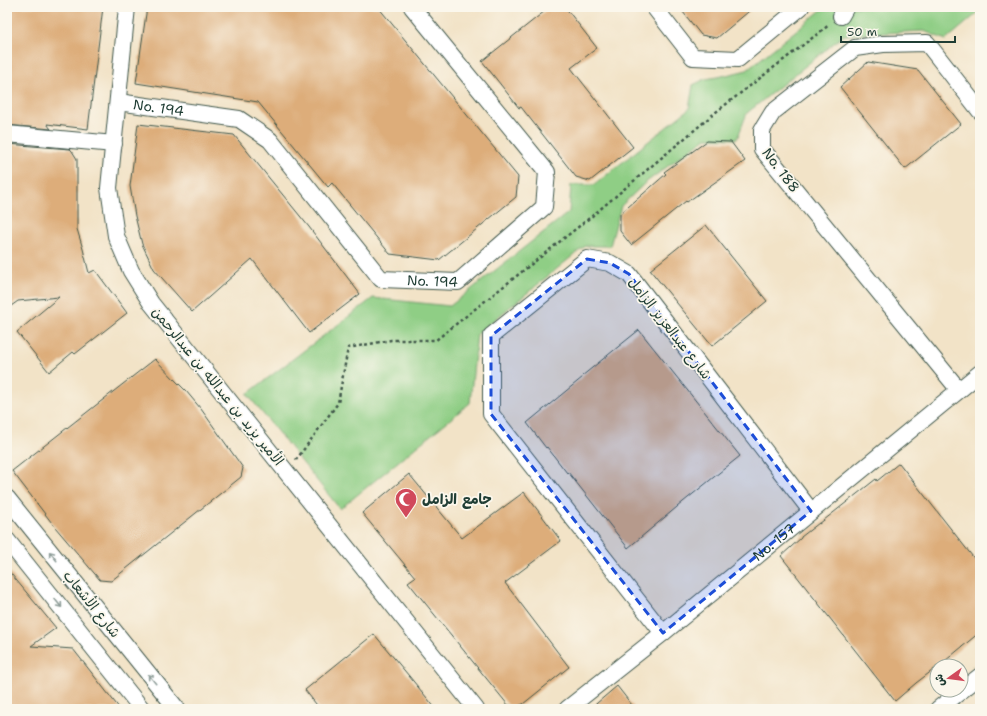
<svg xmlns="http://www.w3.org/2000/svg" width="987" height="716" font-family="'Shantell Sans','Playpen Sans Arabic',sans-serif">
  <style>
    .green { fill: #8fce85; stroke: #57865c }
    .building { fill: #ddad7a }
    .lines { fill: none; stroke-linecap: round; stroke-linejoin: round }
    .street-casing { stroke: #3f564a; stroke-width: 18 }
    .path { stroke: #3f564a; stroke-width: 2.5; stroke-dasharray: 3 3; stroke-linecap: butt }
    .street { stroke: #fff; stroke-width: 16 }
    .oneway { stroke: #8f9e9a }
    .marked { fill: #1d4ed8; fill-opacity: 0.2; stroke: #1d4ed8; stroke-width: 3; stroke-dasharray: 8 5; stroke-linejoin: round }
    .labels { text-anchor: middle; stroke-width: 3.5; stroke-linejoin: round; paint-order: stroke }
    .street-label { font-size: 14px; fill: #1f3d34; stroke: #fbf7ec }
    .poi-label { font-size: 14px; font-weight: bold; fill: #1f3d34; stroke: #fbf7ec; text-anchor: start }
  </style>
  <rect width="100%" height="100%" fill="#fbf7ec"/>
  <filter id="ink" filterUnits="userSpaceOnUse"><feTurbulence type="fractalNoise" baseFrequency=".025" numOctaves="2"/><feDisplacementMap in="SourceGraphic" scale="8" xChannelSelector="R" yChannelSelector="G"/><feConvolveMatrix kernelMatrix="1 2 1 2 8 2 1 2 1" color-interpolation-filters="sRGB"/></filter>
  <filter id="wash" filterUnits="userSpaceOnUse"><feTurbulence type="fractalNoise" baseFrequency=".012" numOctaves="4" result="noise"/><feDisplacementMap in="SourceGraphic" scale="16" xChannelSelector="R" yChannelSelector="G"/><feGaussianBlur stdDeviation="0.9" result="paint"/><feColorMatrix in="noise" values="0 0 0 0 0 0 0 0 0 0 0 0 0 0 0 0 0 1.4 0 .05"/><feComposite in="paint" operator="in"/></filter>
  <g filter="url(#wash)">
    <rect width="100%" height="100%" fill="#f2e3c7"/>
    <path class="green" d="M825 7H980V11L946 40 924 31 844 35 747 113 737 139 706 138 645 183 621 206 610 246H585L477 334 470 403 340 509 247 394 373 298 450 306 569 212 571 185H594L689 109 693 85 705 79 718 77 747 70Z"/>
    <g id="blocks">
      <path class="building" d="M7 7H103L88 129 47 124 51 129 7 125Z
        M147 7H378L518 177 516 197 439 260 390 254 332 183 328 187 258 102 136 83Z
        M550 7H565L597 48 571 68 633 147 590 181 576 177 521 107 519 108 482 61Z
        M679 7H754L717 38 701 35Z
        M868 62 918 70 961 124 905 169 840 87Z
        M138 124 234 135 309 227 360 294 309 333 252 259 192 312 154 269 142 244 135 216 130 186Z
        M707 141 731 142 745 161 687 202 686 201 631 245 620 231V214L666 174 664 172Z
        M7 144 70 149 72 151 77 159V229L83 249 89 273 95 270 127 313 75 354 73 352 49 372 17 332 59 297 18 301 7 309Z
        M706 225 767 301 712 346 650 270Z
        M639 330 740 456 683 502 628 548 568 472 567 473 547 447 546 448 527 423 583 377 582 376Z
        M155 359 177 382 186 391 201 409 243 468 241 477 111 581 100 580 55 527 12 471Z
        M899 463 980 566V632L939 666H937V667L916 683 895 701 781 556 801 538V537L819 523V524L876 479 877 481Z
        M409 474 462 538 524 492 561 541 505 583 569 667 523 704 518 706 508 705 408 582 415 577 362 513Z
        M7 569 56 628 31 646 73 649 120 709H7Z
        M374 634 409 676 436 709H320L305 690Z
        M617 686 635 709H590Z"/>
    </g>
  </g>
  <g filter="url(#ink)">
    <use href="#blocks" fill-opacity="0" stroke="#3f564a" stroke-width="1"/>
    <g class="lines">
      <g class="street-casing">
        <g id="street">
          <path d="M127 7 109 188 116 236 131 271 151 303 476 709"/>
          <path d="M654 7 693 57 738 59 801 7"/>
          <path d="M841 16 846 7"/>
          <path id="s1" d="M118 102 239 119 270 140 381 279 458 282 544 207 547 172 412 7"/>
          <path d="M7 134 114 144"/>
          <path d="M959 390 762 149V130L773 112 855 48 883 44 927 43 980 111"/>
          <path d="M7 498 177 709"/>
          <path d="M7 540 142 709"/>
          <path d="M663 633 491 414V336L587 259 610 263 629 274 811 511"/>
          <path id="s2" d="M567 709 663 633 980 373"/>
          <path d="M938 709 980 676"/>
        </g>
      </g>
      <path class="path" d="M860 10 871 7
        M296 460 338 403 348 348 391 340H436L592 216 716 112 829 25"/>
      <use href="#street" class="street"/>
    </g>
    <defs><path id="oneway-shaft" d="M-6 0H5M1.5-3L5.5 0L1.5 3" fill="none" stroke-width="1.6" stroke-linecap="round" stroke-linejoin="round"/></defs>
    <g class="oneway">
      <use href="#oneway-shaft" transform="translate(53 556) rotate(-129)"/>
      <use href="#oneway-shaft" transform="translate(58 603) rotate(51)"/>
      <use href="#oneway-shaft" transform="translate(152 679) rotate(-129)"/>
    </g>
  </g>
  <path class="marked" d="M587 259 610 263 629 274 811 511 663 633 491 414V336Z"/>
  <defs>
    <g id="mosque-pin" transform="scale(1.15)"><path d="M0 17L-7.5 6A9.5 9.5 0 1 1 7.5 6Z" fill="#d1495b" stroke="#fbf7ec"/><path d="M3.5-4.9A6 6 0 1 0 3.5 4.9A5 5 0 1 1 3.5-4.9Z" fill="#fff"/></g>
  </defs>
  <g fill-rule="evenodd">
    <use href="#mosque-pin" x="406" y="499"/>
  </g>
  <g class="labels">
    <g class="street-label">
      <text dy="5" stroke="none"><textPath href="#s1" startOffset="41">No. 194</textPath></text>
      <text transform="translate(781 170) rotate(53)" y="5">No. 188</text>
      <text dy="5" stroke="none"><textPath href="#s1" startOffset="389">No. 194</textPath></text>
      <text transform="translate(670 328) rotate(52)" y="5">شارع عبدالعزيز الزامل</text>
      <text transform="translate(218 386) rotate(51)" y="5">الأمير يزيد بن عبدالله بن عبدالرحمن</text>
      <text dy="5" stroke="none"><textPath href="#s2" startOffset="266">No. 157</textPath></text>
      <text transform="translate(92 604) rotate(51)" y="5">شارع الأشعاب</text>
    </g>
    <g class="poi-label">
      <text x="422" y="504">جامع الزامل</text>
    </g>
  </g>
  <rect width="987" height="716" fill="none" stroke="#fbf7ec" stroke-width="24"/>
  <g transform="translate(949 678) rotate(256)"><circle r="19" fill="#fbf7ec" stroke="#a3ada2"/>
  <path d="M0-3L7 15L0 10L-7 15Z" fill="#d1495b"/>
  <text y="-6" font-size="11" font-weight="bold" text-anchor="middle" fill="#1f3d34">ش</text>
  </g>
  <path d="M841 36v6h114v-6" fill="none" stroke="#1f3d34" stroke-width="2"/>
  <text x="847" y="36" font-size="12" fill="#1f3d34" stroke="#fbf7ec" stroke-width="3" paint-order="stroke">50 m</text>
</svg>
